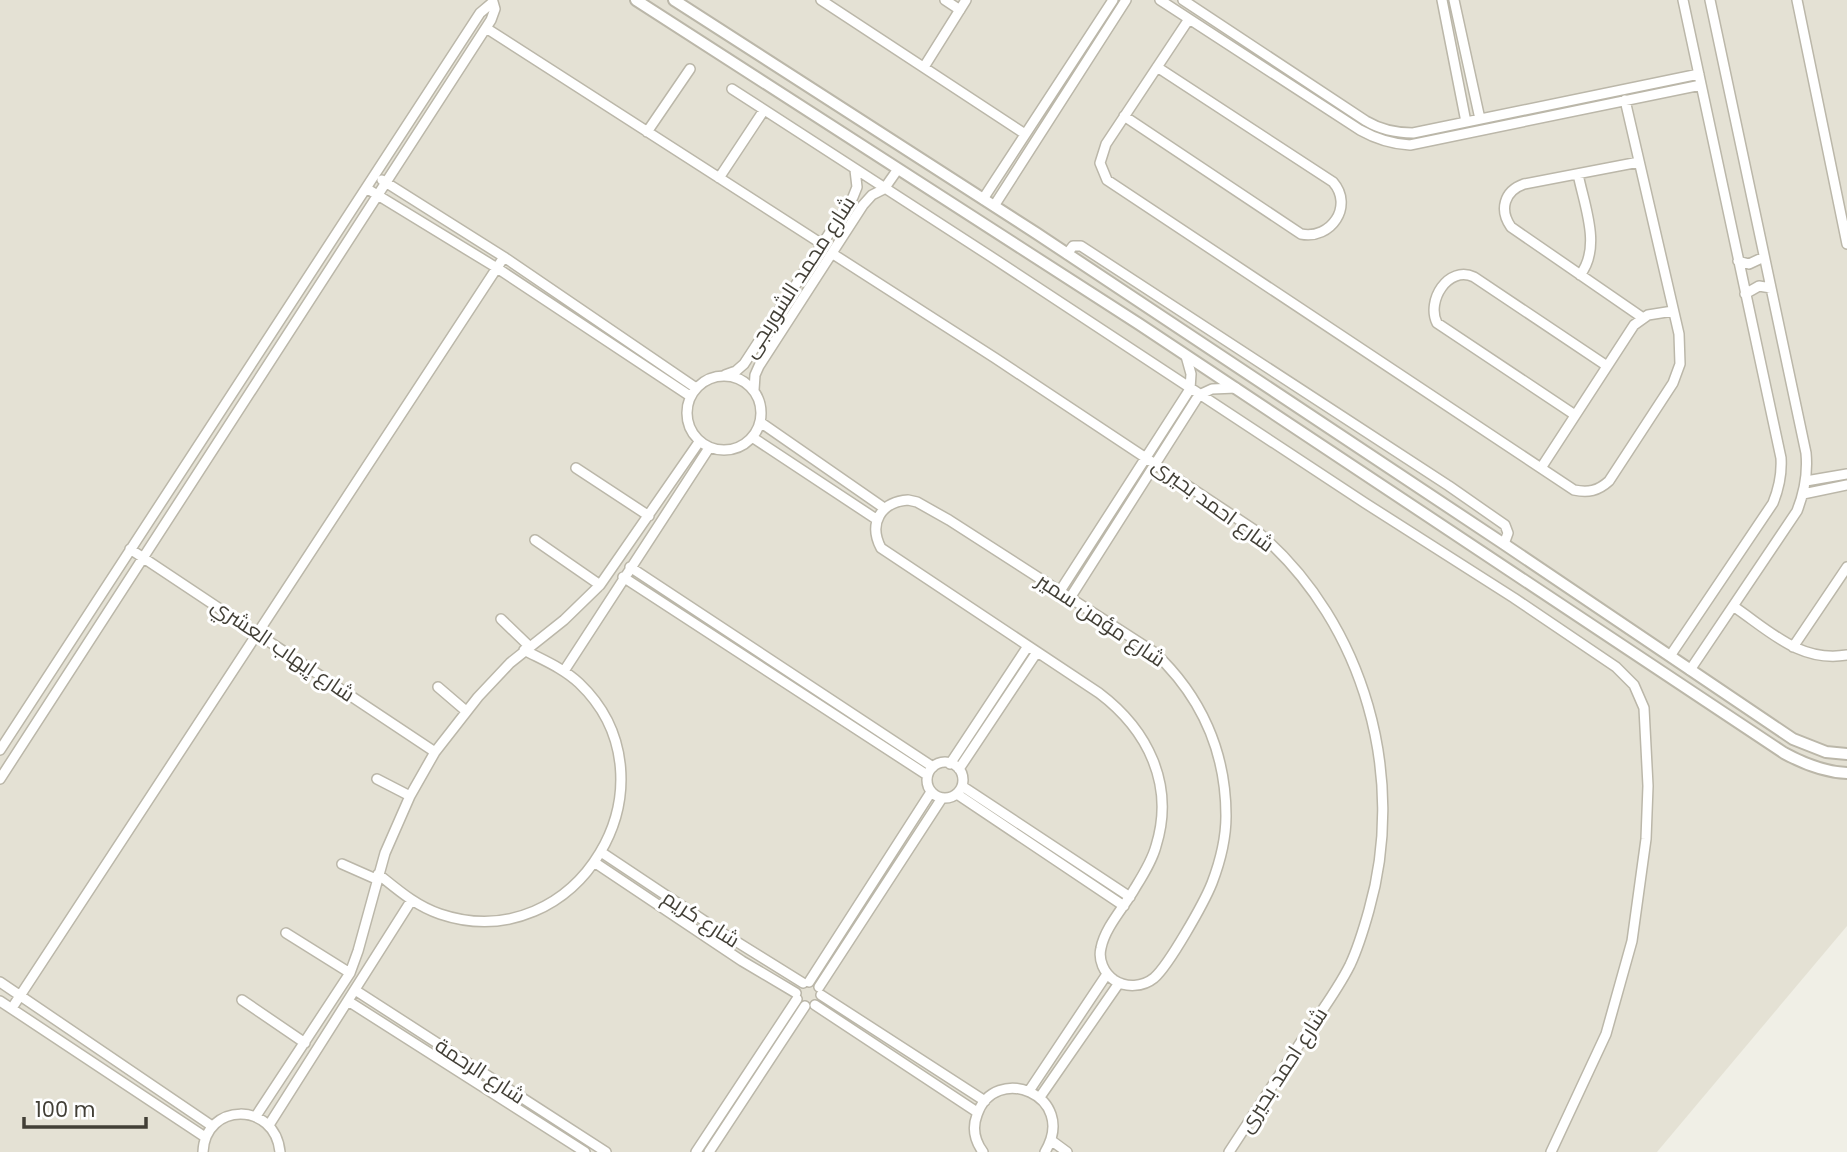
<svg xmlns="http://www.w3.org/2000/svg" width="1847" height="1152" font-family="Poppins,Cairo,sans-serif">
  <style>
    .residential { fill: #e4e1d4 }
    .lines { fill: none; stroke-linecap: round; stroke-linejoin: round }
    .minor-casing { stroke: #bbb7a9; stroke-width: 12 }
    .tertiary-casing { stroke: #bbb7a9; stroke-width: 14 }
    .minor { stroke: #fff; stroke-width: 9 }
    .tertiary { stroke: #fff; stroke-width: 10 }
    .labels { text-anchor: middle; stroke-width: 6; stroke-linejoin: round; paint-order: stroke }
    .street-label { font-size: 21px; fill: #423f36; stroke: #fff }
  </style>
  <rect width="100%" height="100%" fill="#f0efe6"/>
  <path class="residential" d="M0 0H1847V926L1657 1152H0Z"/>
  <g class="lines">
    <g class="minor-casing">
      <path id="minor" d="M821 0 1025 134
        M945 0 960 10
        M1160 0 1360 130C1376 139 1392 144 1410 145L1701 85
        M1183 0 1366 121C1381 130 1396 133 1413 133L1699 74
        M1442 0 1466 122
        M1454 0 1480 119
        M1797 0 1847 244
        M1189 19 1106 144 1100 163 1107 180 1574 490C1588 493 1598 491 1609 481L1673 383 1680 364 1679 334 1625 100
        M486 28 822 244
        M924 67 966 0
        M732 89 990 256 1365 503 1514 598 1616 667 1634 685 1644 708 1648 786 1646 839 1632 941 1606 1034 1551 1152
        M1124 116 1301 234C1331 240 1354 206 1333 182L1157 67
        M647 132 690 69
        M1639 162 1524 184C1504 191 1499 210 1511 227L1643 318
        M1578 174C1584 205 1602 247 1580 275
        M719 178 764 110
        M382 180 504 257 696 388
        M366 188 497 268 690 396
        M983 199 1113 0
        M994 206 1126 0
        M833 254 995 358 1259 533C1365 624 1407 777 1369 910 1364 928 1358 948 1350 965 1339 987 1324 1008 1310 1028 1283 1069 1256 1111 1229 1152
        M1067 254 1073 246H1081L1449 486 1505 525 1508 533 1504 544
        M1738 261 1749 264 1764 257
        M1745 294 1759 286 1771 288
        M725 375 736 371 744 364 853 197 857 187 855 170
        M687 413a37 37 0 1 1 74 0a37 37 0 1 1-74 0Z
        M754 390 755 375 759 366 863 205 872 195 884 189 898 169
        M1575 415 1437 323C1426 301 1448 265 1474 277L1607 366
        M760 422 884 508
        M752 437 876 519
        M576 468 649 516
        M1541 468 1634 325 1648 315 1673 311
        M1806 481 1847 474
        M1803 494 1847 485
        M908 500 917 502 949 520 1154 652C1201 696 1226 752 1226 816 1226 839 1220 862 1212 883 1204 903 1169 965 1154 978 1143 987 1126 988 1114 980 1104 973 1098 960 1101 948 1105 927 1125 906 1135 888 1143 875 1152 861 1156 846 1175 785 1148 730 1099 693L881 548C868 523 881 502 908 500Z
        M535 540 600 585
        M130 549 435 752
        M630 567 933 767
        M623 577 927 775
        M1060 591 1190 389 1191 374 1186 356
        M1070 598 1199 395 1212 389 1236 388
        M1733 606C1770 631 1800 663 1847 655
        M501 619 529 646
        M1793 647 1847 567
        M1670 656 1773 503C1779 488 1782 474 1781 458L1683 0
        M1690 670 1797 511C1805 491 1808 474 1806 453L1710 0
        M564 671 709 448
        M438 687 466 711
        M0 750 480 13 493 2 495 9 491 20 0 779
        M927 780a18 18 0 1 1 36 0a18 18 0 1 1-36 0Z
        M950 764 1028 646
        M959 769 1037 652
        M377 779 410 796
        M962 786 1130 897
        M957 794 1124 906
        M601 852 721 932 803 983
        M594 862 742 961 796 993
        M342 864 376 879
        M378 874C398 890 416 906 440 914 577 960 683 782 579 683 563 668 543 660 524 650
        M286 933 350 973
        M0 982 212 1126
        M809 982 931 792
        M819 987 942 798
        M355 990 606 1152
        M821 995 985 1101
        M242 1000 305 1043
        M0 1001 205 1137
        M348 1001 585 1152
        M815 1005 977 1112
        M12 1008 504 257
        M1029 1091 1107 974
        M1040 1097 1119 983
        M256 1116 350 973 358 951 385 853 410 796 435 752 478 697 510 663 564 620 600 585 699 442
        M269 1125 411 901
        M1052 1141 1067 1152
        M203 1152C205 1102 275 1101 280 1152
        M696 1152 797 999
        M709 1152 805 1006
        M983 1152C975 1141 972 1128 977 1115 994 1062 1079 1095 1045 1152"/>
    </g>
    <g class="tertiary-casing">
      <path id="tertiary" d="M636 0 1139 324 1784 753C1804 764 1824 772 1847 773
        M674 0 1036 233 1504 544 1793 739 1826 752 1847 754"/>
    </g>
    <use href="#minor" class="minor"/>
    <use href="#tertiary" class="tertiary"/>
  </g>
  <g class="labels">
    <g class="street-label">
      <text transform="translate(799 277) rotate(-57)" y="7">شارع محمد الشوربجى</text>
      <text transform="translate(1213 505) rotate(36)" y="7">شارع احمد بحيرى</text>
      <text transform="translate(1101 620) rotate(34)" y="7">شارع مؤمن سمير</text>
      <text transform="translate(283 650) rotate(34)" y="7">شارع إيهاب العشري</text>
      <text transform="translate(701 919) rotate(33)" y="7">شارع كريم</text>
      <text transform="translate(1283 1070) rotate(-57)" y="7">شارع احمد بحيرى</text>
      <text transform="translate(480 1071) rotate(33)" y="7">شارع الرحمة</text>
    </g>
  </g>
  <path d="M24 1117v10h122v-10" fill="none" stroke="#423f36" stroke-width="3.5"/>
  <text x="35" y="1117" font-size="21" fill="#423f36" stroke="#ffffff" stroke-width="5" paint-order="stroke">100 m</text>
</svg>
